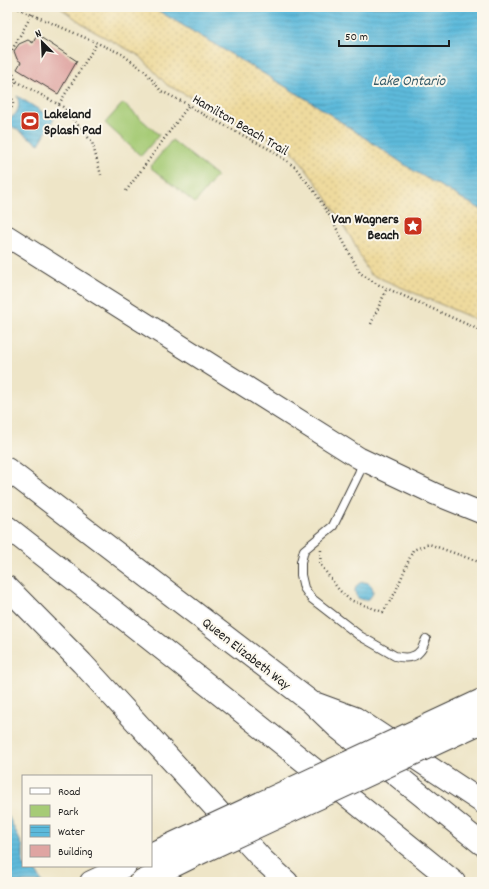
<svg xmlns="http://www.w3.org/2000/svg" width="489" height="889" font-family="Dekko,sans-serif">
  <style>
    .sand { fill: url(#sand-dots); stroke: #857b5d }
    .green { fill: #a6cb76; stroke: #617449 }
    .water { fill: url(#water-rules); stroke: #3c6b7c }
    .building { fill: #dfa5a2 }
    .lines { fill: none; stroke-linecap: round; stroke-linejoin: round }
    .lane-casing { stroke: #3c3a36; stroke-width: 10 }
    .secondary-casing { stroke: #3c3a36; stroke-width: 23 }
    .highway-casing { stroke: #3c3a36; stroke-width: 24 }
    .path { stroke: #3c3a36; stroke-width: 2.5; stroke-dasharray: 1 3; stroke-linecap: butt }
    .lane { stroke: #fff; stroke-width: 8 }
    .secondary { stroke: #fff; stroke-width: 21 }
    .highway { stroke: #fff; stroke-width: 22 }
    .highway-bridge-casing { stroke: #3c3a36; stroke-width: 24; stroke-linecap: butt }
    .highway-bridge { stroke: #fff; stroke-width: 22 }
    .labels { text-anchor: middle; stroke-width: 4; stroke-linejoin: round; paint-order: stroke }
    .poi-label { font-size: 14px; font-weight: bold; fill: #1c1c1c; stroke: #fbf7ec; text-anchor: start }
    .street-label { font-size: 14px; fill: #1c1c1c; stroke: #fbf7ec }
    .water-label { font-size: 15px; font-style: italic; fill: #365b68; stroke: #fbf7ec }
  </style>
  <defs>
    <pattern id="sand-dots" width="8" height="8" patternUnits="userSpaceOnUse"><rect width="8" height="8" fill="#eeda9e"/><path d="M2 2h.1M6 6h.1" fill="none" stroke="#ccba88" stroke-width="1.8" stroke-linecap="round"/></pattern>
    <pattern id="water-rules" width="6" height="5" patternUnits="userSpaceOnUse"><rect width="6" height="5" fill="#5dbadb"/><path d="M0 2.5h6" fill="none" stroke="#509fbb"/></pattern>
  </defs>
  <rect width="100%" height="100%" fill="#fbf7ec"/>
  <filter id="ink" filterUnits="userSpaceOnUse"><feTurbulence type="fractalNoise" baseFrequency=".025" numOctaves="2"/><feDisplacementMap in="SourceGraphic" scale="8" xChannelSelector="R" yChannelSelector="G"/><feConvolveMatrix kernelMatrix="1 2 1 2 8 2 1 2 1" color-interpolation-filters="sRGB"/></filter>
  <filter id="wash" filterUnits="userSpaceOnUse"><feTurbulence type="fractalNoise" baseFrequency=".012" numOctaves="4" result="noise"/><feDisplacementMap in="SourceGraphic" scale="16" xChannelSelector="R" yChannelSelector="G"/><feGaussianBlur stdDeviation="0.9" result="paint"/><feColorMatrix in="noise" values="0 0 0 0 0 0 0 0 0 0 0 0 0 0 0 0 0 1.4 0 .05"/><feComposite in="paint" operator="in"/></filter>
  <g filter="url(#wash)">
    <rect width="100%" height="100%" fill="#eee5c7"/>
    <path class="sand" d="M59 7H152L313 103 414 171 482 210V322L370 274 364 264 353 241 322 191 291 149 167 85 140 56 93 31Z"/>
    <path class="green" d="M123 103 159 135 141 156 105 123Z
      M172 140 217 176 195 203 150 167Z"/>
    <path class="water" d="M152 7H482V210L414 171 313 103Z
      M17 96 54 119 39 144 7 123V119C18 116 21 106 17 96Z
      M355 591a9 9 0 1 1 18 0a9 9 0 1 1-18 0Z
      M7 813 23 847V866H33L42 882H7Z"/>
    <g id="blocks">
      <path class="building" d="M37 35 77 61 58 94 17 69 21 62 17 59 14 51 19 44 28 40 33 43Z"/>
    </g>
  </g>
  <g filter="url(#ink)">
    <use href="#blocks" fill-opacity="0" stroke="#3c3a36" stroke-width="1"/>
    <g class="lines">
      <g class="lane-casing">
        <path id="lane" d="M363 461 359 473 333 526 304 550 301 562V575L304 588 311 598 360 636 395 656C403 658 414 659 420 651 423 648 424 643 426 639"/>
      </g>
      <g class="secondary-casing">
        <path id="secondary" d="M7 236 359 458 435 494 482 513"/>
      </g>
      <g class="highway-casing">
        <path id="highway" d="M7 469 311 702 338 728 482 844
          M7 527C157 644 306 762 454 882
          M7 587 82 663 263 860 287 882
          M317 704 355 718 482 802
          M91 882 125 866"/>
      </g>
      <path class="path" d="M15 7 120 53 145 71 161 91 189 105 197 111 271 150 295 167 314 191 331 218 360 273 377 284 482 331
        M32 14 7 59 16 81 63 107 92 142 101 175
        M7 93C15 98 15 107 7 112
        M9 93 16 81
        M59 104 97 43
        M126 191 189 105
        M371 324 387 288
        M321 550 320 564 339 590 350 600 383 612 395 593 413 550 429 544 479 562H482"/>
      <use href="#lane" class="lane"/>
      <use href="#secondary" class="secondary"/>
      <use href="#highway" class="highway"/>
      <g class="highway-bridge-casing">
        <path id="highway-bridge" d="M151 854 482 700
          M141 882 196 855 482 722"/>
      </g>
      <use href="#highway-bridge" class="highway-bridge"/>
    </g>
  </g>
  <defs>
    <g id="stadium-square" transform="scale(1)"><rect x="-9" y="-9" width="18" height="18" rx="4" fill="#c8321e" stroke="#fbf7ec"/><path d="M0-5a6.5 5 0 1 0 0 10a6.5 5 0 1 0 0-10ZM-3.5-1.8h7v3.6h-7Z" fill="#fff"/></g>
    <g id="sight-square" transform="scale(1)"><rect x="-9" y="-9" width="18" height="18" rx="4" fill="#c8321e" stroke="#fbf7ec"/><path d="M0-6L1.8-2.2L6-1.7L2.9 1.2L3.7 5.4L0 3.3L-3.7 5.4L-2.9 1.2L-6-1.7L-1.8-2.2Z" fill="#fff"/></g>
  </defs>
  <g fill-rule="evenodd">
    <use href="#stadium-square" x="30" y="121"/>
    <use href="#sight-square" x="413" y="226"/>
  </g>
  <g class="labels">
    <g class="poi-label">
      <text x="44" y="118">Lakeland<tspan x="44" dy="16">Splash Pad</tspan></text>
      <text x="399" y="223" text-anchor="end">Van Wagners<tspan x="399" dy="16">Beach</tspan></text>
    </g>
    <g class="street-label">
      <text transform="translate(241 124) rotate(30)" y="5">Hamilton Beach Trail</text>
      <text transform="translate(247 653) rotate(38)" y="5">Queen Elizabeth Way</text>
    </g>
    <g class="water-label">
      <text x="409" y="85">Lake Ontario</text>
    </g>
  </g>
  <rect width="489" height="889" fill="none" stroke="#fbf7ec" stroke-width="24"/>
  <rect x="22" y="775" width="130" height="92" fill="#fbf7ec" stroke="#a29f99"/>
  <rect x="30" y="788" width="20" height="6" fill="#ffffff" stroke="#a29f99"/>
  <text x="58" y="795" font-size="12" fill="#1c1c1c">Road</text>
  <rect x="30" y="805" width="20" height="12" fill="#a6cb76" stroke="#a29f99"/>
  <text x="58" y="815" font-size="12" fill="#1c1c1c">Park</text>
  <rect x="30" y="825" width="20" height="12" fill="url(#water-rules)" stroke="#a29f99"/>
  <text x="58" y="835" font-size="12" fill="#1c1c1c">Water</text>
  <rect x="30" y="845" width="20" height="12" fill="#dfa5a2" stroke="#a29f99"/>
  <text x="58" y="855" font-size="12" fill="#1c1c1c">Building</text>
  <g transform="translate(42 42) rotate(336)" stroke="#fbf7ec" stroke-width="3" paint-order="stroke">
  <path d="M0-3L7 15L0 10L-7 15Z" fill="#1c1c1c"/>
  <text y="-6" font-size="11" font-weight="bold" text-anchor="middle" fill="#1c1c1c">N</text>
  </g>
  <path d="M339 40v6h110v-6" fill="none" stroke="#1c1c1c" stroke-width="2"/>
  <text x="345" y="40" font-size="12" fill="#1c1c1c" stroke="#fbf7ec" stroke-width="3" paint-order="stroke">50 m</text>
</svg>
